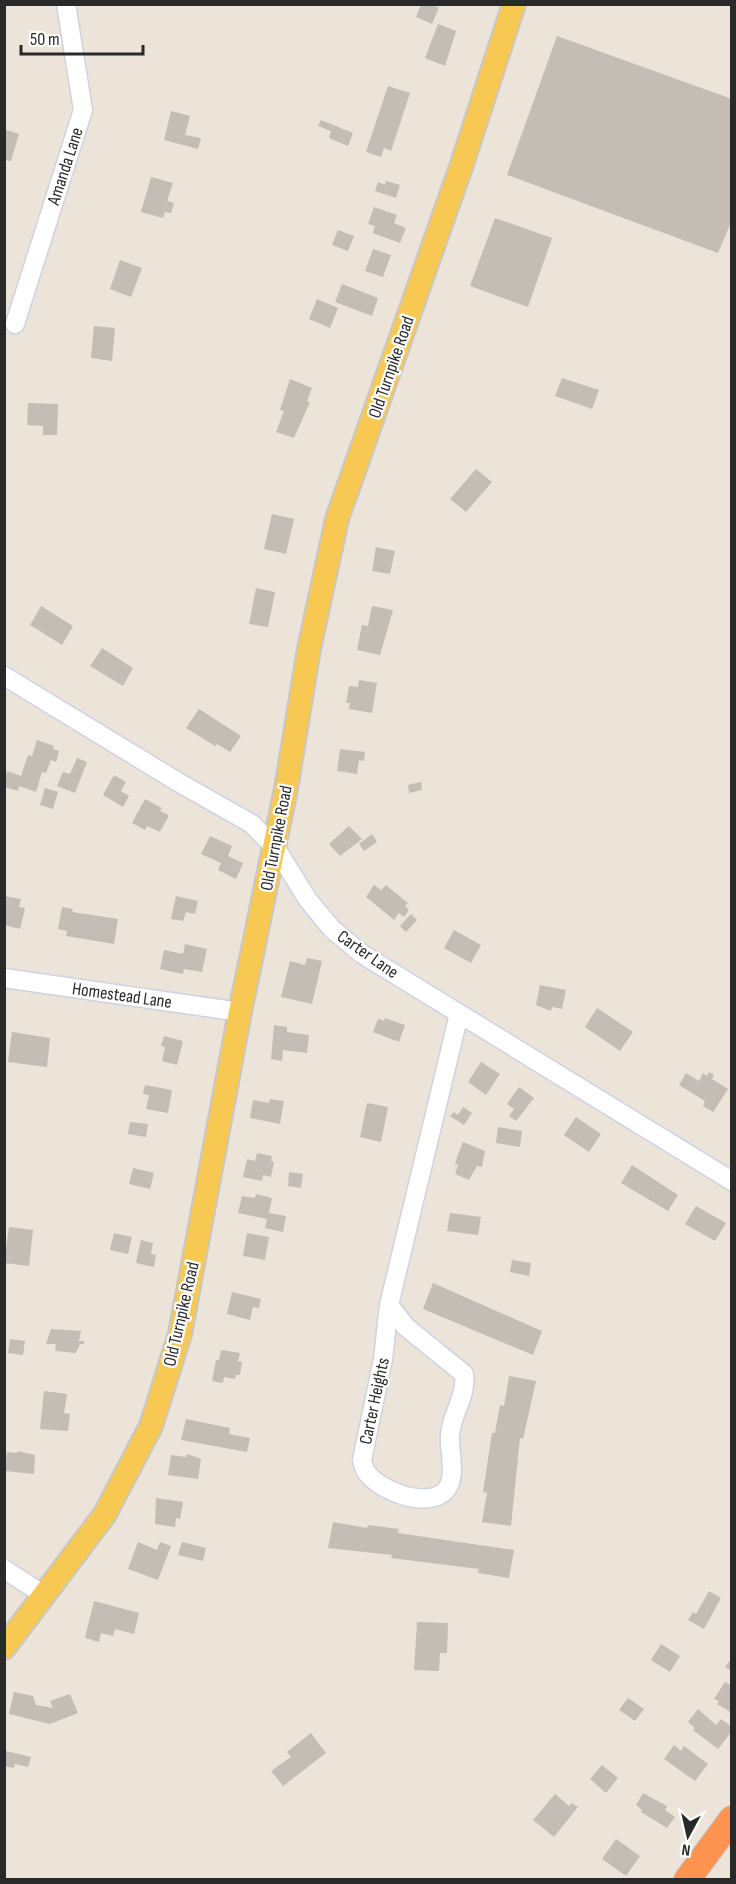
<svg xmlns="http://www.w3.org/2000/svg" width="736" height="1884" font-family="'Sofia Sans Condensed',sans-serif">
  <style>
    .building { fill: #c4bdb6 }
    .lines { fill: none; stroke-linecap: round; stroke-linejoin: round }
    .minor-casing { stroke: #ced3e3; stroke-width: 21 }
    .major-casing { stroke: #c7c7c7; stroke-width: 26 }
    .highway-casing { stroke: #c7c7c7; stroke-width: 28 }
    .minor { stroke: #fff; stroke-width: 18 }
    .major { stroke: #f8c952; stroke-width: 22 }
    .highway { stroke: #ff9451; stroke-width: 26 }
    .labels { text-anchor: middle; stroke-width: 4.5; stroke-linejoin: round; paint-order: stroke }
    .street-label { font-size: 18px; fill: #292929; stroke: #fff }
  </style>
  <rect width="100%" height="100%" fill="#ece3d9"/>
  <path class="building" d="M421 4 439 7 432 24 416 17Z
    M438 24 456 31 445 66 425 58Z
    M557 36 732 99V220L718 253 507 175Z
    M388 86 410 93 391 151 384 148 381 157 366 152Z
    M171 111 190 116 185 135 201 138 198 149 164 140Z
    M321 120 353 133 348 146 329 138 331 131 318 126Z
    M4 129 19 134 11 161 4 160Z
    M151 177 173 183 167 201 174 203 171 213 165 212 163 218 141 212Z
    M386 181 400 185 396 198 375 191 378 182 385 185Z
    M374 207 397 215 394 223 406 228 400 243 373 233 375 226 368 224Z
    M495 218 552 238 528 307 470 286Z
    M338 230 354 236 348 251 332 245Z
    M373 249 391 255 383 277 365 271Z
    M120 260 142 268 131 297 110 289Z
    M342 284 378 298 372 316 335 302Z
    M317 299 338 308 330 328 309 319Z
    M94 326 115 328 112 361 91 358Z
    M562 378 599 390 592 409 555 396Z
    M290 379 312 388 307 401 310 402 294 438 276 432 284 411 280 410Z
    M28 403 58 404 57 435H43V426L27 425Z
    M476 469 492 482 466 512 450 499Z
    M272 514 294 519 286 554 264 549Z
    M376 547 395 551 390 574 372 571Z
    M256 588 275 592 268 627 249 624Z
    M41 606 73 626 62 645 30 625Z
    M372 606 393 610 380 655 357 650 362 625 368 626Z
    M102 648 133 668 123 686 90 666Z
    M359 680 377 683 372 713 349 709 350 703H346L349 686 358 687Z
    M199 709 241 736 230 752 217 744 215 746 186 728Z
    M37 740 54 746 53 749 59 751 56 762 51 760 46 773 42 772 36 792 19 786 18 791 4 787 7 771 21 776 28 755 32 756Z
    M340 749 365 752 364 761 359 760 357 774 337 771Z
    M77 758 87 762 75 793 57 786 63 772 70 774Z
    M114 775 126 782 121 791 129 796 123 807 103 795Z
    M421 782 422 790 409 793 408 785Z
    M45 788 58 792 53 809 40 805Z
    M145 799 162 808 160 811 169 815 160 832 147 826 145 830 132 823Z
    M349 826 362 839 340 856 329 844Z
    M372 834 377 842 364 851 359 844Z
    M210 836 232 846 228 856 243 863 236 879 218 870 221 863 201 854Z
    M374 885 381 890 386 885 408 903 405 906 409 910 404 917 399 913 394 920 366 897Z
    M4 896 21 899 19 907 25 908 20 929 4 925Z
    M176 896 198 901 195 914 186 912 183 921 171 919Z
    M62 907 73 909 72 912 118 919 114 944 66 936 67 931 58 929Z
    M411 914 417 920 406 932 400 926Z
    M454 930 481 945 471 963 444 948Z
    M185 944 207 949 202 972 184 969 183 974 160 969 164 950 183 954Z
    M307 958 322 961 312 1004 281 997 290 961 305 965Z
    M540 985 566 990 562 1009 552 1007 551 1011 536 1005Z
    M597 1008 633 1032 620 1051 585 1027Z
    M385 1018 405 1025 399 1042 373 1032 378 1019 384 1021Z
    M274 1025 287 1027V1032L309 1035 307 1053 283 1050 282 1061 271 1059Z
    M12 1032 50 1038 47 1067 8 1062Z
    M164 1036 183 1041 177 1065 162 1061 165 1047 161 1046Z
    M481 1062 500 1074 486 1095 468 1082Z
    M709 1072 714 1075 712 1079 728 1089 713 1112 703 1106 705 1101 679 1085 686 1073 699 1081 703 1073 707 1076Z
    M145 1085 172 1090 168 1113 146 1109 149 1095 143 1094Z
    M519 1087 534 1098 516 1121 509 1116 514 1109 507 1104Z
    M270 1099 284 1101 280 1124 250 1118 253 1100 269 1103Z
    M367 1103 388 1107 381 1142 360 1137Z
    M463 1107 472 1113 464 1125 450 1116 454 1112 458 1115Z
    M576 1117 601 1134 589 1152 564 1135Z
    M130 1122 148 1124 146 1137 128 1134Z
    M498 1127 522 1131 520 1147 496 1143Z
    M463 1142 485 1151 482 1167 477 1166 469 1180 455 1174 458 1165 455 1164 457 1157Z
    M257 1153 272 1156 271 1161 274 1162 271 1177 263 1175 262 1181 243 1177 247 1159 255 1161Z
    M632 1165 678 1195 668 1211 621 1183Z
    M133 1168 154 1173 150 1189 129 1184Z
    M289 1172 303 1174 301 1188 288 1186Z
    M256 1194 272 1198 269 1213 286 1216 283 1232 265 1228 267 1219 238 1213 242 1196 255 1198Z
    M696 1206 726 1223 715 1241 685 1224Z
    M450 1213 481 1217 478 1235 447 1231Z
    M9 1227 33 1230 29 1266 4 1263Z
    M114 1233 132 1237 128 1254 110 1250Z
    M247 1233 269 1237 265 1260 243 1256Z
    M141 1240 153 1243 151 1254 156 1255 154 1267 136 1263Z
    M512 1260 531 1263 529 1276 510 1272Z
    M433 1283 542 1331 533 1355 423 1309Z
    M232 1292 261 1299 259 1308 253 1307 250 1320 227 1314Z
    M51 1329 81 1331 79 1341H84V1344H80L76 1353 55 1351 56 1344H46Z
    M10 1339 25 1341 23 1355 8 1353Z
    M221 1350 240 1353 238 1361 242 1362 240 1375H236L235 1379 224 1377 223 1383 212 1381 216 1360H219Z
    M509 1376 536 1381 523 1439 520 1438 511 1526 482 1522 487 1493 483 1492 492 1433H495L500 1405 504 1406Z
    M44 1391 67 1394 64 1413 70 1414 68 1431 40 1429Z
    M186 1419 230 1428 229 1434 250 1438 247 1452 181 1440Z
    M17 1451 35 1455 34 1474 5 1471 7 1452 17 1453Z
    M187 1454 201 1459 198 1479 168 1475 171 1455 186 1457Z
    M156 1498 183 1502 180 1519 176 1518 175 1527 155 1524Z
    M333 1522 367 1528 368 1525 399 1529 398 1533 514 1550 509 1578 478 1573 479 1569 391 1558 392 1555 328 1548Z
    M138 1542 157 1550 160 1542 171 1546 158 1580 128 1569Z
    M182 1542 206 1548 203 1561 178 1555Z
    M709 1591 721 1598 704 1629 688 1620 693 1612 696 1614Z
    M94 1601 139 1613 134 1634 115 1629 113 1636 101 1633 99 1642 85 1638Z
    M417 1622 448 1623 447 1653H440L439 1671 414 1670Z
    M661 1644 680 1656 670 1672 651 1660Z
    M732 1658V1671L725 1667Z
    M725 1682 732 1686V1713L717 1704 719 1701 714 1699Z
    M14 1692 33 1696 36 1705 53 1708 50 1701 70 1694 78 1713 50 1724 9 1714Z
    M628 1698 644 1709 635 1721 619 1710Z
    M698 1709 716 1725 721 1719 732 1727V1731L718 1749 693 1730 695 1728 688 1722Z
    M311 1733 326 1753 283 1786 271 1771 291 1757 287 1752Z
    M674 1745 681 1751 684 1746 708 1764 695 1781 664 1759Z
    M6 1751 31 1757 28 1767 15 1764 14 1768 4 1766Z
    M602 1765 618 1778 606 1793 590 1779Z
    M643 1793 667 1806 665 1810 675 1817 667 1828 641 1812 642 1810 636 1805Z
    M555 1794 569 1806 572 1803 578 1807 554 1837 533 1820Z
    M616 1839 640 1856 626 1876 602 1859Z"/>
  <g class="lines">
    <g class="minor-casing">
      <path id="minor" d="M15 324 83 110 66 4
        M4 676 178 782 252 824 277 850 308 900 332 929 362 954 732 1181
        M4 978 240 1012
        M389 1305 406 1327 464 1374C467 1398 451 1413 450 1436 449 1452 457 1477 446 1490 428 1510 380 1491 367 1473 364 1470 363 1464 362 1460L383 1359 389 1305 459 1014
        M4 1569 44 1595"/>
    </g>
    <g class="major-casing">
      <path id="major" d="M4 1648 105 1514 151 1426 180 1334 240 1012 286 789 309 649 337 519 461 167 514 4"/>
    </g>
    <g class="highway-casing">
      <path id="highway" d="M687 1880 732 1819"/>
    </g>
    <use href="#minor" class="minor"/>
    <use href="#major" class="major"/>
    <use href="#highway" class="highway"/>
  </g>
  <g class="labels">
    <g class="street-label">
      <text transform="translate(65 166) rotate(-72)" y="6">Amanda Lane</text>
      <text transform="translate(391 367) rotate(-71)" y="6">Old Turnpike Road</text>
      <text transform="translate(276 838) rotate(-79)" y="6">Old Turnpike Road</text>
      <text transform="translate(368 954) rotate(35)" y="6">Carter Lane</text>
      <text transform="translate(122 995) rotate(8)" y="6">Homestead Lane</text>
      <text transform="translate(181 1314) rotate(-77)" y="6">Old Turnpike Road</text>
      <text transform="translate(374 1401) rotate(-78)" y="6">Carter Heights</text>
    </g>
  </g>
  <rect width="736" height="1884" fill="none" stroke="#292929" stroke-width="12"/>
  <g transform="translate(688 1836) rotate(188)" stroke="#ffffff" stroke-width="4.5" paint-order="stroke">
  <path d="M0-4.5L10 22L0 15L-10 22Z" fill="#292929"/>
  <text y="-9" font-size="16" font-weight="bold" text-anchor="middle" fill="#292929">N</text>
  </g>
  <path d="M21 45v9h122v-9" fill="none" stroke="#292929" stroke-width="3"/>
  <text x="30" y="45" font-size="18" fill="#292929" stroke="#ffffff" stroke-width="4.5" paint-order="stroke">50 m</text>
</svg>
